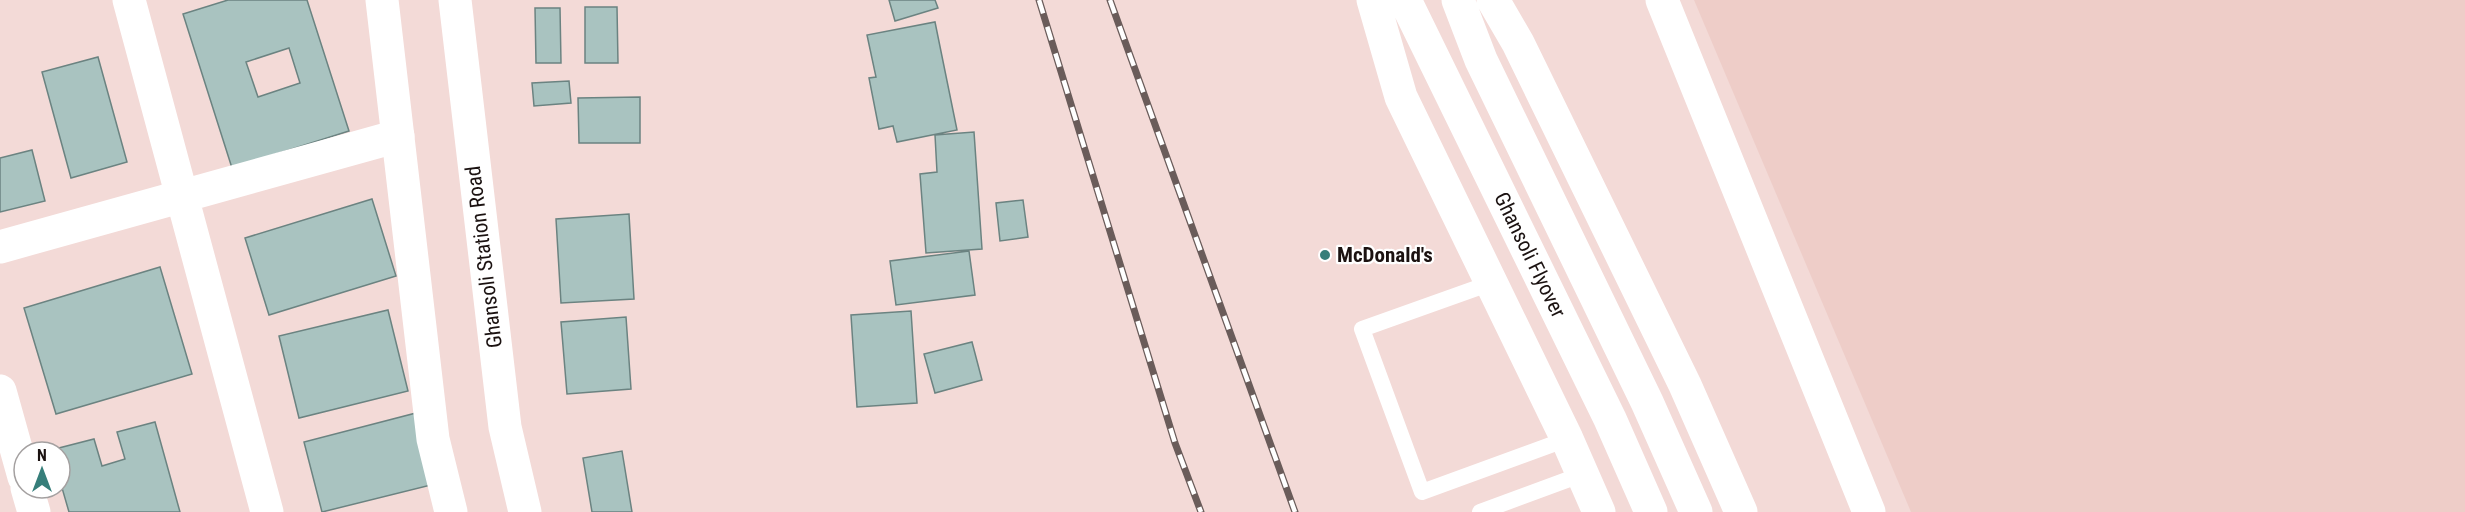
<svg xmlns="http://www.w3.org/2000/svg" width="2465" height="512" font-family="'Roboto Condensed',sans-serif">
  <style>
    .built { fill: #eecdc8 }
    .building { fill: #a9c3c0; stroke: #6b8381; stroke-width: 1.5; fill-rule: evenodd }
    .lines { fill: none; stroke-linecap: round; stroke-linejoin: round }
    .service { stroke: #fff; stroke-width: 16 }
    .minor { stroke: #fff; stroke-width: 33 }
    .tertiary { stroke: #fff; stroke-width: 33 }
    .primary { stroke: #fff; stroke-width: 33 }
    .rail-casing { stroke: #6a5c5a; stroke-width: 7 }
    .rail { stroke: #fff; stroke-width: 4.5; stroke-dasharray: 14; stroke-linecap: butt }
    .poi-dot { fill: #367e7a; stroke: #fff; stroke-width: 2 }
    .labels { text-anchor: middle; stroke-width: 4.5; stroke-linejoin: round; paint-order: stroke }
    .poi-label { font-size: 21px; font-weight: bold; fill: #1b1211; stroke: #fff; text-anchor: start }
    .street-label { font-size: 21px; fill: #1b1211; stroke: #fff }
  </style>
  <rect width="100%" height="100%" fill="#f3dad7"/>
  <path class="built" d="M1694 0H2465V512H1911Z"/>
  <path class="building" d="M228 0H307L349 131 232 168 183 14ZM289 48 300 83 258 97 246 62Z
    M889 0H935L938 8 895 21Z
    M585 7H617L618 63H585Z
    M535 8H560L561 63H536Z
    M935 22 957 130 897 142 893 126 879 129 869 78 876 77 867 35Z
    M98 57 127 162 71 178 42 72Z
    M569 81 571 103 534 106 532 83Z
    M640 97V143H579L578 98Z
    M974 132 982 249 926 253 920 174 937 172 935 135Z
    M32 150 45 201 0 212V158Z
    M372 199 396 276 269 315 245 238Z
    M1023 200 1028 237 1000 241 996 203Z
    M629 214 634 299 561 303 556 219Z
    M969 251 975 295 896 305 890 261Z
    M160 267 192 374 56 414 24 308Z
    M388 310 408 391 299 418 279 336Z
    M911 311 917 403 857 407 851 315Z
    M626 317 631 389 567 394 561 322Z
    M972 342 982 380 935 393 924 354Z
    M416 413 435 484 322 512 304 442Z
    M155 422 180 512H69L60 481V452L51 450 94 439 102 466 125 459 117 432Z
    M622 451 632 512H592L583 458Z"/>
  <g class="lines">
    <path class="service" d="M1491 283 1362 329 1422 492 1567 439
      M1480 512 1583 474"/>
    <path class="minor" d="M129 0 267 512
      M0 247 398 136
      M0 391 24 477
      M27 488 34 512"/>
    <path class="tertiary" d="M382 0 433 439 451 512
      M455 0 505 427 525 512
      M1662 0 1869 512"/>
    <path class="primary" d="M1373 0 1401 97 1567 439 1599 512
      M1405 0 1610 419 1651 512
      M1458 0 1481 60 1647 402 1696 512
      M1493 0 1518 43 1685 385 1741 512"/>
    <g class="rail-casing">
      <path id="rail" d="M1039 0 1175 443 1201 512
        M1110 0 1295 512"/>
    </g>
    <use href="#rail" class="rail"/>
  </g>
  <circle class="poi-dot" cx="1325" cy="255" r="6"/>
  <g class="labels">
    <g class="poi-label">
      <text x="1337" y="262">McDonald's</text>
    </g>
    <g class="street-label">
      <text transform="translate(1530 255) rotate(64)" y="7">Ghansoli Flyover</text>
      <text transform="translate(484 257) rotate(-97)" y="7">Ghansoli Station Road</text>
    </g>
  </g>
  <g transform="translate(42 470)"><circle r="28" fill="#ffffff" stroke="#a4a0a0" stroke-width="1.5"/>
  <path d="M0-4.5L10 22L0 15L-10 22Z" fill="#367e7a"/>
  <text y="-9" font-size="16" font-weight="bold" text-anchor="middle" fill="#1b1211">N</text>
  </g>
</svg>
